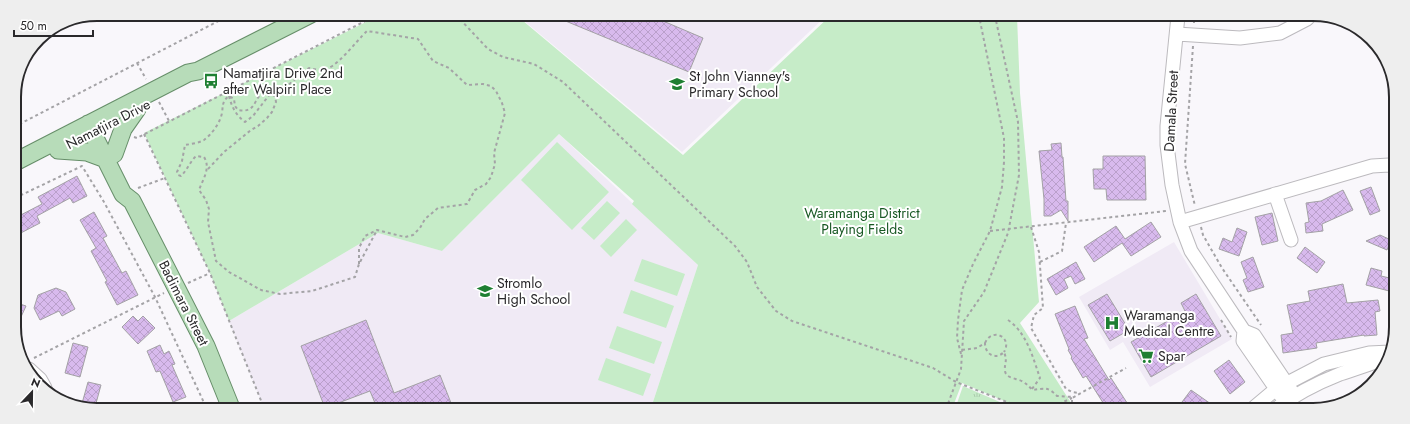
<svg xmlns="http://www.w3.org/2000/svg" width="1410" height="424" font-family="Jost,sans-serif">
  <style>
    .built { fill: #f0eaf5 }
    .grass { fill: url(#grass-tufts) }
    .green { fill: #c6ecc8 }
    .building { fill: url(#building-cross-hatch); stroke: #a3a1a5 }
    .lines { fill: none; stroke-linecap: round; stroke-linejoin: round }
    .minor-casing { stroke: #bcbabe; stroke-width: 15 }
    .major-casing { stroke: #668e69; stroke-width: 19 }
    .path { stroke: #a4a3a6; stroke-width: 2; stroke-dasharray: 3 3; stroke-linecap: butt }
    .minor { stroke: #fff; stroke-width: 13 }
    .major { stroke: #b7dcb9; stroke-width: 17 }
    .labels { text-anchor: middle; stroke-width: 4; stroke-linejoin: round; paint-order: stroke }
    .poi-label { font-size: 14px; fill: #2a292b; stroke: #fff; text-anchor: start }
    .street-label { font-size: 14px; fill: #2a292b; stroke: #fff }
    .park-label { font-size: 14px; fill: #175823; stroke: #fff }
    .rim { fill: none; stroke: #2a292b; stroke-width: 2 }
  </style>
  <defs>
    <pattern id="grass-tufts" width="24" height="20" patternUnits="userSpaceOnUse"><rect width="24" height="20" fill="#c6ecc8"/><path d="M3 7l-1-3M5 7V3M7 7l1-3M15 17l-1-3M17 17v-4M19 17l1-3" fill="none" stroke="#aacaac"/></pattern>
    <pattern id="building-cross-hatch" width="8" height="8" patternUnits="userSpaceOnUse"><rect width="8" height="8" fill="#d8baed"/><path d="M0 0l8 8M0 8l8-8" fill="none" stroke="#baa0cb"/></pattern>
  </defs>
  <rect width="100%" height="100%" fill="#f9f7fb"/>
  <path class="built" d="M517 15 826 16 682 152Z
    M559 134 698 265 651 408H264L229 321 378 233 442 251Z
    M1174 242 1232 339 1150 387 1123 342 1110 350 1079 297Z"/>
  <path class="grass" d="M963 386 1016 409H955Z"/>
  <path class="green" d="M380 15H516L683 155 830 16H1017L1020 93 1039 302 1020 323 1075 409H1023L962 383 952 409 651 408 698 265 632 204 634 201 559 134 442 251 378 233 229 321 210 273 144 133Z
    M557 142 609 192 572 230 521 180Z
    M607 201 620 213 594 240 581 228Z
    M626 219 637 230 611 257 600 246Z
    M642 259 685 274 677 296 634 281Z
    M631 290 674 306 666 328 623 313Z
    M617 326 662 342 654 364 609 348Z
    M606 358 651 374 643 396 598 380Z"/>
  <path class="building" d="M551 15H649L703 38 689 72Z
    M1061 143 1062 157H1063L1066 201H1068V221L1061 210 1051 216H1044V199L1039 151 1052 150 1051 144Z
    M1103 156H1145L1146 200H1107L1106 189H1094L1093 169H1103Z
    M77 176 87 196 73 203 70 198 37 216 40 223 15 236V218L42 204 38 197Z
    M1371 187 1380 211 1370 215 1360 191Z
    M1343 190 1353 210 1322 224 1323 231 1306 233 1305 223 1309 222 1306 203 1321 201Z
    M94 212 107 236 103 238 122 273 126 271 138 295 117 305 105 282 107 281 91 251 96 248 80 220Z
    M1272 213 1278 241 1262 245 1255 217Z
    M1151 222 1161 237 1131 256 1122 243 1094 262 1084 247 1116 226 1125 239Z
    M1237 228 1247 232 1239 256 1219 249 1223 238 1232 242Z
    M1380 235 1391 240 1387 250 1366 241Z
    M1305 247 1325 262 1317 273 1297 258Z
    M1253 257 1264 287 1248 292 1243 280 1247 278 1241 262Z
    M1076 262 1085 279 1075 284 1071 276 1064 279 1068 288 1056 295 1047 279Z
    M1371 268 1382 271 1381 276 1394 279 1393 292 1366 285Z
    M1343 284 1347 303 1378 300 1380 311 1375 312 1377 335 1364 336V335L1316 343 1317 348 1283 353 1281 335 1293 333 1287 305 1310 301 1308 291Z
    M56 288 66 292 75 309 62 316 59 311 40 320 34 308 38 295Z
    M1107 294 1129 330 1110 341 1088 305Z
    M1196 294 1221 336 1151 377 1131 342 1185 311 1181 303Z
    M17 303 26 306 15 330V307Z
    M1075 306 1088 338 1084 339 1109 380 1111 378 1131 409H1107L1086 376 1083 378 1071 358 1072 357 1068 350 1069 349 1055 314Z
    M133 316 138 321 143 316 155 328 138 344 122 327Z
    M366 320 394 393 440 375 453 408H377L370 391 325 408 301 346Z
    M73 343 88 347 80 377 65 373Z
    M160 345 164 354 169 351 175 364 172 365 186 397 173 402 160 371 156 372 147 351Z
    M1229 360 1245 382 1230 394 1214 371Z
    M88 382 101 385 95 407H81Z
    M1191 390 1211 404 1207 410H1185L1179 406Z"/>
  <g class="lines">
    <g class="minor-casing">
      <path id="minor" d="M1178 16 1167 126V145L1172 185 1180 222 1191 251 1244 331 1254 335 1295 396
        M1177 34 1240 38 1280 33 1307 19 1309 17
        M1275 194 1291 240
        M1180 222 1372 166 1389 165 1394 167
        M1244 331 1243 341 1281 396
        M29 369 40 379 45 388
        M1251 410 1276 389 1324 364 1369 353 1390 352
        M1274 410C1294 395 1317 383 1340 374 1355 369 1371 364 1386 358"/>
    </g>
    <g class="major-casing">
      <path id="major" d="M88 124 123 194 132 201 206 346 231 408
        M58 150 87 152 106 159
        M114 154 123 129 137 109
        M15 162 188 73 198 71 311 14"/>
    </g>
    <path class="path" d="M456 15 488 49 503 57 534 64 563 82 735 246 747 262 757 287 776 311 792 321 933 368 956 382 1025 409
      M1194 23V16
      M1193 46 1185 164 1195 206
      M137 63 146 79
      M229 96C232 108 236 115 245 122L253 116 270 94 280 90
      M159 102 169 121
      M14 127 232 14
      M144 134 210 273 264 408
      M134 137 137 138 377 15
      M208 169 224 152 251 130 258 126 267 118 272 112 276 102 275 96 270 94
      M138 188 165 178
      M15 198 82 166 104 202 155 297 206 407
      M1031 227 1039 252 1043 308 1034 315 1031 328 1066 389 1072 392 1079 393
      M1201 227 1203 235 1222 268 1261 325
      M990 231 1166 211
      M1040 262 1062 251 1066 223
      M359 264V248L365 236 377 230 405 237 413 235 420 228 425 219 438 208 467 204 475 190 486 184 491 177 495 164 494 153 505 113 502 103 496 91 491 86 483 84 467 85 449 68 433 61 418 39 367 31C356 41 335 71 321 70 317 70 313 69 309 68 300 74 291 84 282 89 275 92 267 88 261 94 253 102 255 113 238 110L235 106 234 99 229 96C222 101 223 106 222 113 220 123 212 134 204 140 199 143 191 144 185 145L182 161 177 172 178 175 181 176C187 170 190 162 196 156L204 157C211 168 203 179 199 190L206 200 209 209 208 222 216 261 229 272 261 290 280 294 312 291 355 277 359 264 377 230
      M188 283 210 273
      M1008 320C1027 333 1033 358 1040 378L1032 389
      M1221 320 1231 337
      M985 343C992 327 1013 337 1004 352
      M962 350 977 348 985 343C985 355 996 360 1004 352 1008 362 1004 363 1005 371 1006 379 1018 378 1023 382 1027 384 1029 387 1033 390 1046 388 1048 387 1057 396L1074 397
      M961 354 957 338 958 320 962 290 973 264 990 231 1002 187 1004 162V138L979 16
      M34 358 164 293
      M946 409 961 369 964 321 984 292 1008 233 1019 175 1018 122 995 16
      M1048 409 1072 398
      M1072 409V398L1126 368"/>
    <use href="#minor" class="minor"/>
    <use href="#major" class="major"/>
  </g>
  <defs>
    <g id="bus-bare" transform="scale(1.2)"><path d="M-5-6H5V4H4V6H2V4H-2V6H-4V4H-5ZM-3.5-4V0h7V-4ZM-3.5 1.2v1.5H-2V1.2ZM2 1.2v1.5H3.5V1.2Z" fill="#1e7f32" stroke="#fff" stroke-width="2.5" paint-order="stroke"/></g>
    <g id="school-bare" transform="scale(1.2)"><path d="M0-5L7-2L0 1L-7-2ZM-4 1L0 2.5L4 1V4Q0 6-4 4Z" fill="#1e7f32" stroke="#fff" stroke-width="2.5" paint-order="stroke"/></g>
    <g id="hospital-bare" transform="scale(1.2)"><path d="M-5-5h3v3.5h4V-5h3V5h-3V1.5h-4V5h-3Z" fill="#1e7f32" stroke="#fff" stroke-width="2.5" paint-order="stroke"/></g>
    <g id="supermarket-bare" transform="scale(1.2)"><path d="M-6-5.5h2.5l.6 2H6L4.5 2H-2.5L-4.4-4H-6ZM-1.5 3.2a1.3 1.3 0 1 0 .1 0ZM3 3.2a1.3 1.3 0 1 0 .1 0Z" fill="#1e7f32" stroke="#fff" stroke-width="2.5" paint-order="stroke"/></g>
  </defs>
  <g fill-rule="evenodd">
    <use href="#bus-bare" x="211" y="81"/>
    <use href="#school-bare" x="677" y="84"/>
    <use href="#school-bare" x="485" y="291"/>
    <use href="#hospital-bare" x="1112" y="323"/>
    <use href="#supermarket-bare" x="1146" y="356"/>
  </g>
  <g class="labels">
    <g class="poi-label">
      <text x="223" y="78">Namatjira Drive 2nd<tspan x="223" dy="16">after Walpiri Place</tspan></text>
      <text x="689" y="81">St John Vianney's<tspan x="689" dy="16">Primary School</tspan></text>
      <text x="497" y="288">Stromlo<tspan x="497" dy="16">High School</tspan></text>
      <text x="1124" y="320">Waramanga<tspan x="1124" dy="16">Medical Centre</tspan></text>
      <text x="1158" y="361">Spar</text>
    </g>
    <g class="street-label">
      <text transform="translate(1171 111) rotate(-87)" y="5">Damala Street</text>
      <text transform="translate(108 124) rotate(-27)" y="5">Namatjira Drive</text>
      <text transform="translate(184 303) rotate(63)" y="5">Badimara Street</text>
    </g>
    <g class="park-label">
      <text x="862" y="218">Waramanga District<tspan x="862" dy="16">Playing Fields</tspan></text>
    </g>
  </g>
  <path d="M0 0H1410V424H0ZM97 21H1313A76 76 0 0 1 1389 97V327A76 76 0 0 1 1313 403H97A76 76 0 0 1 21 327V97A76 76 0 0 1 97 21Z" fill="#eee" fill-rule="evenodd"/>
  <path class="rim" d="M97 21H1313A76 76 0 0 1 1389 97V327A76 76 0 0 1 1313 403H97A76 76 0 0 1 21 327V97A76 76 0 0 1 97 21Z"/>
  <g transform="translate(32 392) rotate(22)" stroke="#ffffff" stroke-width="3" paint-order="stroke">
  <path d="M0-3L7 15L0 10L-7 15Z" fill="#2a292b"/>
  <text y="-6" font-size="11" font-weight="bold" text-anchor="middle" fill="#2a292b">N</text>
  </g>
  <path d="M14 30v6h79v-6" fill="none" stroke="#2a292b" stroke-width="2"/>
  <text x="20" y="30" font-size="12" fill="#2a292b" stroke="#ffffff" stroke-width="3" paint-order="stroke">50 m</text>
</svg>
